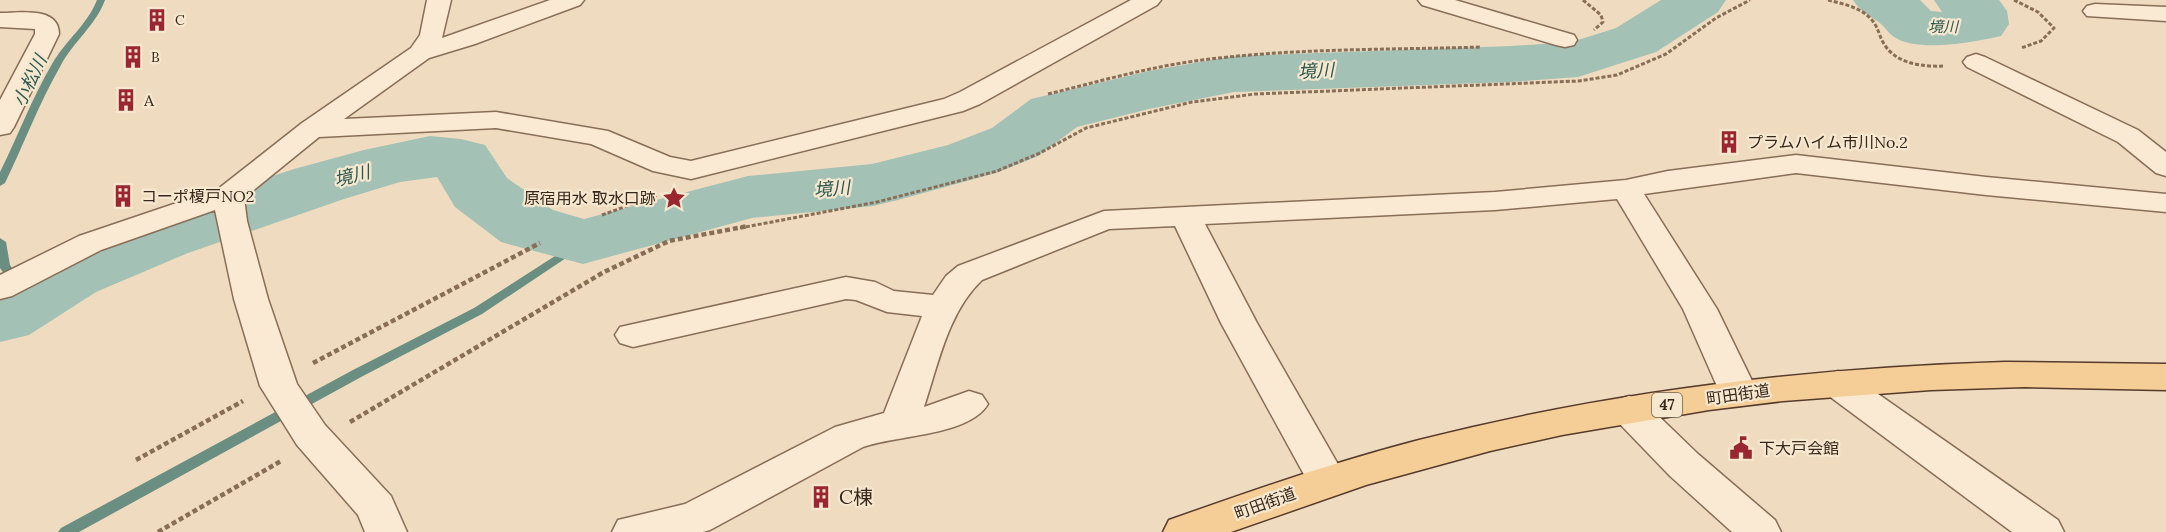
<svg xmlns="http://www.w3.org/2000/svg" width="2166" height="532" font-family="Lora,'Noto Sans JP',serif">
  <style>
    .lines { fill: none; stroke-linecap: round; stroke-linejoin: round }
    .stream { fill: #6a8f82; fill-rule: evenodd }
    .river { fill: #a3c1b5; fill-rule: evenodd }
    .minor-casing { stroke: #886d57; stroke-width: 3 }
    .major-casing { stroke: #563b2c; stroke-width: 3 }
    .path-far1 { stroke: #886d57; stroke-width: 3; stroke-dasharray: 4 2; stroke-linecap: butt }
    .path { stroke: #886d57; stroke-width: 4.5; stroke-dasharray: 5 3; stroke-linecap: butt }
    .minor { fill: #faead3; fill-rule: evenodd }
    .major { fill: #f4ce96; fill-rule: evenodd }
    .labels { text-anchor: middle; stroke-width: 4.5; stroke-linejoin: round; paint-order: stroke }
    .far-poi-label { font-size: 14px; fill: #37271c; stroke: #f6e7cf; text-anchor: start }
    .far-water-label { font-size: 15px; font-style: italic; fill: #2b5851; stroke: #f6e7cf }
    .shield { fill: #f6e7cf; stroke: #706152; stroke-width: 1.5 }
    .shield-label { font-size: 15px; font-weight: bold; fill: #37271c }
    .poi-label { font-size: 16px; fill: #37271c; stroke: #f6e7cf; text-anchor: start }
    .street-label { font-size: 16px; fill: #37271c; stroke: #f6e7cf }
    .water-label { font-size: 18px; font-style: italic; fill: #2b5851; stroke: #f6e7cf }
    .near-poi-label { font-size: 20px; fill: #37271c; stroke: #f6e7cf; text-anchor: start }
  </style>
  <rect width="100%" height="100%" fill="#efdcc0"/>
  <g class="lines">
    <path class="stream" d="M97 0H105C96 25 74 41 61 65 39 103 24 144 5 183L0 186V172C18 136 32 98 52 64 66 40 87 25 97 0Z
      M0 238 6 242 10 265 34 300 32 303H24L0 268Z
      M583 238 587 240 589 242 587 244 482 314 363 376 79 532H58L61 528 353 370 474 308Z"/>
    <path class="river" d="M1661 0H1726L1718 12 1656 52 1578 77 1511 82 1234 92 1149 109 1077 127 1038 156 996 173 898 200 873 206 752 218 583 264 501 242 455 207 437 177 400 182 344 199 188 253 96 292 29 335 0 342V281L42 258 136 221 294 169 364 150 430 136 461 139 485 145 507 178 553 210 584 219 748 176 872 164 948 145 992 128 1031 99 1149 71 1234 56 1511 46 1572 42 1616 28Z
      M1853 0H1920L1931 11 1942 12 1934 0H1999L2007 11 2009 24 2001 36C1975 42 1918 53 1894 37 1888 33 1884 25 1877 21 1866 13 1861 12 1853 0Z"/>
    <g class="minor-casing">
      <path id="minor" d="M427 0H451L442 38 550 0H584L580 5 475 44 429 58 344 119 496 112 608 131 670 157 691 161 944 99 960 92 1131 0H1161L1157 5 980 104 963 111 691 179 653 171 591 144 496 128 319 137 244 198 247 221 268 299 297 384 325 425 391 496 407 532H365L358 515 297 445 260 386 234 299 215 210 101 250 12 296 0 299V275L79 236 218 189 302 123 411 48 420 35Z
        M1418 0H1455L1574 35 1577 40 1574 45 1565 47 1556 45 1422 5Z
        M2095 4 2166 7V21L2087 16 2083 11 2087 6Z
        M0 13C19 13 59 6 59 34L14 127 10 133 0 135V100L35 34V29L0 27Z
        M1976 54 1985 57 2138 130 2166 152V176L2156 173 2118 142 1967 67 1963 62 1967 57Z
        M1796 155 1986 177 2166 194V212L1986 195 1796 173 1644 194 1717 309 1758 393 1752 402 1739 406 1726 402 1720 393 1683 309 1617 199 1495 210 1205 224 1257 323 1347 480 1341 491 1327 495 1313 491 1221 323 1175 226 1109 229 982 280C948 312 938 365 924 407L969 391 982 395 988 404C969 436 896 435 863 447L710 530 703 532H612L618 520 685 504 835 427 884 413 922 316 887 312 856 300 846 299 633 347 620 343 615 335 620 327 846 277 875 282 894 291 933 295 946 276 958 266 1104 211 1495 192 1626 180 1668 171Z
        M1838 371 1851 375 2058 520 2064 532H2012L1825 393 1819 384 1825 375Z
        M1629 396 1642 400 1698 454 1775 520 1781 532H1732L1670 476 1616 420 1610 410 1616 400Z"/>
    </g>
    <g class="major-casing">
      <path id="major" d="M2005 362 2166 364V390L2025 387 1931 390 1783 401 1709 410 1562 435 1490 451 1366 485 1231 532H1163L1169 520C1251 491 1334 462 1419 440 1611 391 1807 368 2005 362Z"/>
    </g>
    <path class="path-far1" d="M1583 0 1601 15 1603 22 1594 30
      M1828 0C1843 4 1860 7 1871 19 1878 26 1879 36 1884 44 1896 64 1923 67 1944 66
      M2014 0 2038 12 2054 28 2041 41 2021 48
      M1048 94C1097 82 1145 68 1195 61 1289 48 1386 50 1481 47
      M602 215 658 195
      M740 228 877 202 997 171 1040 153 1086 128 1192 102 1255 94 1579 81 1617 75 1666 54 1716 18 1750 0"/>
    <path class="path" d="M313 363 540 243
      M350 422 604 272 669 241 748 226
      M136 460 243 401
      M158 532 281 461"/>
    <use href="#minor" class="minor"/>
    <use href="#major" class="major"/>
  </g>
  <defs>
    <g id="building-bare" transform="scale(1.8)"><path d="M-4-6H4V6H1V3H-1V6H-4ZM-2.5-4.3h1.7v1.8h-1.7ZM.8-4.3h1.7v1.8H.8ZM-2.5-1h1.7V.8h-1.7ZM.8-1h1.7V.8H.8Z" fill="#992631" stroke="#f6e7cf" stroke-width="2.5" paint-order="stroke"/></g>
    <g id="sight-bare" transform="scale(1.8)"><path d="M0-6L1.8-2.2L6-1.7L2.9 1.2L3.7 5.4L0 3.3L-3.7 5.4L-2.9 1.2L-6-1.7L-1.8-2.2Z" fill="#992631" stroke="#f6e7cf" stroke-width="2.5" paint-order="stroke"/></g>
    <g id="civic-bare" transform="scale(1.8)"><path d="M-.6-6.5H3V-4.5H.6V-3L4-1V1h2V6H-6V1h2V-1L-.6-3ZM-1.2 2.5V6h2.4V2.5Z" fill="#992631" stroke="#f6e7cf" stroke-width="2.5" paint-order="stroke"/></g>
  </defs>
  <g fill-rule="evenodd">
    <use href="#building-bare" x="157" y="20"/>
    <use href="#building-bare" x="133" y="57"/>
    <use href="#building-bare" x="126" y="100"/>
    <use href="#building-bare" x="1729" y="142"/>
    <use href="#building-bare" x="123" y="196"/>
    <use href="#sight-bare" x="674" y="198"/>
    <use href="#civic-bare" x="1741" y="448"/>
    <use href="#building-bare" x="821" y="497"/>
  </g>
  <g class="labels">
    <g class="far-poi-label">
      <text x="175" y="25">C</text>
      <text x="151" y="62">B</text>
    </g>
    <g class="far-water-label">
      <text x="1943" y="32">境川</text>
    </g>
    <rect class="shield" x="1652" y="393" width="30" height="24" rx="4.5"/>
    <g class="shield-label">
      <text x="1667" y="410">47</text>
    </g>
    <g class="poi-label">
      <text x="144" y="106">A</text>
      <text x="1747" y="148">プラムハイム市川No.2</text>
      <text x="141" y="202">コーポ榎戸NO2</text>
      <text x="656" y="204" text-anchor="end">原宿用水 取水口跡</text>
      <text x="1759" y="454">下大戸会館</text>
    </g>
    <g class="street-label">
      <text transform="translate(1738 394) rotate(-8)" y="6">町田街道</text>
      <text transform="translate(1265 503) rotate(-20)" y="6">町田街道</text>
    </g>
    <g class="water-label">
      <text transform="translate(1316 71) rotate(-3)" y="6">境川</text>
      <text transform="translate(30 81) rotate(-64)" y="6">小松川</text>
      <text transform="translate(352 176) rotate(-14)" y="6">境川</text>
      <text transform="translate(832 189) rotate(-5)" y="6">境川</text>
    </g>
    <g class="near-poi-label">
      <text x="839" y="504">C棟</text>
    </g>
  </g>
</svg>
